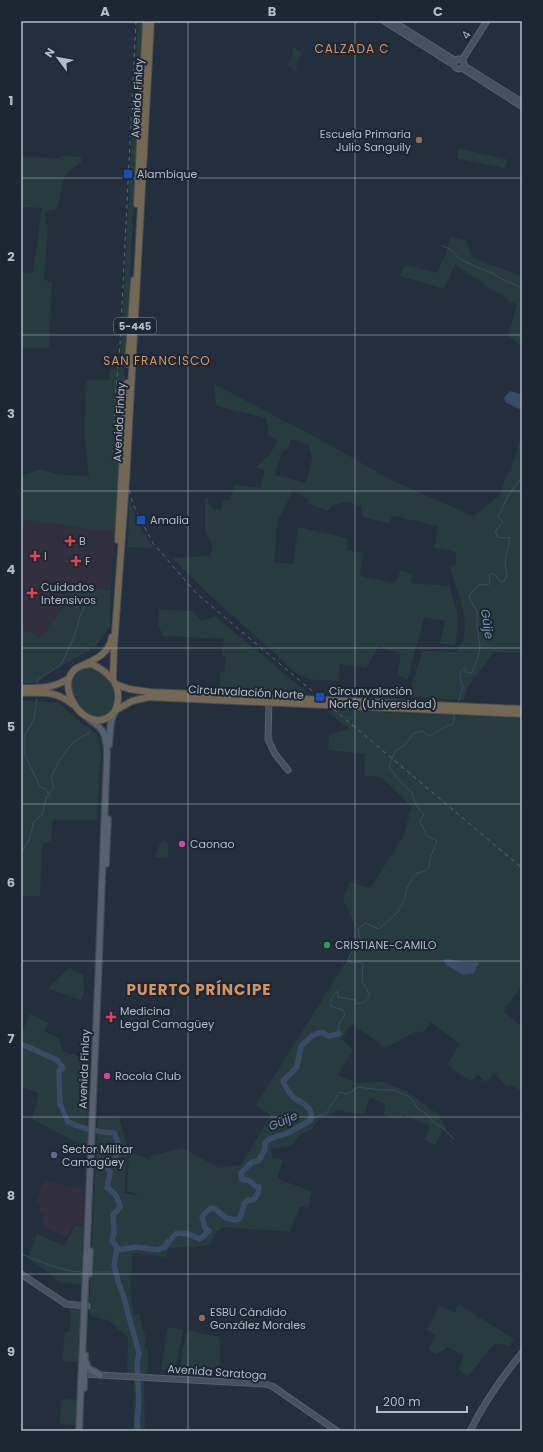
<svg xmlns="http://www.w3.org/2000/svg" width="543" height="1452" font-family="Poppins,sans-serif">
  <style>
    .medical { fill: #32303f }
    .green { fill: #263c3f; fill-rule: evenodd }
    .water { fill: #394c67 }
    .lines { fill: none; stroke-linecap: round; stroke-linejoin: round }
    .stream { stroke: #394c67; stroke-width: 1 }
    .river { stroke: #394c67; stroke-width: 5.5 }
    .secondary-casing { stroke: #565f6c; stroke-width: 7 }
    .primary-casing { stroke: #414a57; stroke-width: 8 }
    .highway-casing { stroke: #434c59; stroke-width: 8 }
    .secondary { stroke: #465061; stroke-width: 5 }
    .primary { stroke: #56606e; stroke-width: 5.5 }
    .highway { stroke: #746855; stroke-width: 6 }
    .rail { stroke: #5a6575; stroke-width: 1; stroke-dasharray: 4 4; stroke-linecap: butt }
    .grid { fill: none; stroke: #b4bcc9; stroke-width: 1; stroke-opacity: 0.55 }
    .education-dot { fill: #8d6e63; stroke: #1d2633; stroke-width: 1.5 }
    .transit-dot { fill: #1a4fb4; stroke: #1d2633; stroke-width: 1.5 }
    .health-dot { fill: #e0444e; stroke: #1d2633; stroke-width: 1.5 }
    .hotel-dot { fill: #d1479c; stroke: #1d2633; stroke-width: 1.5 }
    .leisure-dot { fill: #2e9e5b; stroke: #1d2633; stroke-width: 1.5 }
    .service-dot { fill: #5c6f8a; stroke: #1d2633; stroke-width: 1.5 }
    .labels { text-anchor: middle; stroke-width: 4; stroke-linejoin: round; paint-order: stroke }
    .shield { fill: #1d2633; stroke: #878f9c; stroke-width: 1 }
    .shield-label { font-size: 10px; font-weight: bold; fill: #b4bcc9 }
    .street-label { font-size: 11px; fill: #b4bcc9; stroke: #1d2633 }
    .poi-label { font-size: 11px; fill: #b4bcc9; stroke: #1d2633; text-anchor: start }
    .neighbourhood-label { font-size: 12px; letter-spacing: 1px; fill: #d59563; stroke: #1d2633 }
    .water-label { font-size: 12px; font-style: italic; fill: #7c92b1; stroke: #1d2633 }
    .district-label { font-size: 15px; font-weight: bold; letter-spacing: 1px; fill: #d59563; stroke: #1d2633 }
    .neatline { fill: none; stroke: #b4bcc9; stroke-width: 1.5 }
    .grid-label { font-size: 13px; text-anchor: middle; font-weight: bold; fill: #b4bcc9 }
  </style>
  <rect width="100%" height="100%" fill="#242f3e"/>
  <path class="medical" d="M27 520 69 527 115 530 111 589 85 586 73 593 41 639 21 628V528Z
    M44 1181 83 1189V1225L75 1223 66 1237 42 1226 44 1215 39 1212 41 1206 36 1202Z"/>
  <path class="green" d="M138 21H142L137 145 122 418 118 530 86 529 27 520 21 528V476L41 469C55 476 73 475 89 476L84 435 86 380H109L110 369 120 368Z
    M293 47 302 53 296 63 297 72 286 65 291 62Z
    M461 149 506 159 507 161 504 168 459 159 457 157 458 151Z
    M62 156 81 157V163C63 174 63 177 60 197 59 202 59 206 56 209L46 211 45 224H48L44 280 52 282 49 348H21V273L33 272 42 208 21 207V157L61 158Z
    M450 237 466 240 473 258 522 276V348L508 335 517 305 483 284 455 264 444 289 400 276 405 265 437 273 446 253Z
    M214 384 321 440 391 480 473 516 500 495 507 474 511 471 522 433V653L494 652 468 686 464 700 412 697V682L423 651 456 652C458 649 461 645 463 641 470 620 456 588 450 567L456 564V552L434 547 438 526 393 516 388 523 362 517 361 506 347 502 332 505 329 511 308 504 309 499 293 491 278 520 274 562 293 564 298 527 347 538V550L363 553 360 576 395 583 401 570 412 574 411 583 449 586 458 614V628L455 645 440 644 445 621 424 617 408 679 397 675 401 654 379 646 366 668 340 664 339 681H337C325 680 311 681 301 676 289 670 281 658 271 650 238 620 203 591 173 558L210 556 213 547 205 530V499L208 498 209 505 213 508 220 511 224 499 230 501 234 485 260 488 265 471 256 467 270 454 278 441 268 434 266 418 216 406ZM291 439 309 445 312 458 306 483 275 475 282 452 288 448Z
    M129 499 140 527 153 548 128 547Z
    M85 586 111 590 110 627 94 648 46 674 37 683 21 684V628L41 638 73 593Z
    M159 609 192 611 202 621 215 616 309 694 220 688V672H224L226 657 222 656 224 639 164 636 158 626Z
    M87 666 95 667 113 681 118 700 108 716C105 717 100 719 96 718 72 713 59 676 87 666Z
    M21 700 59 703 85 726 97 734 101 752 97 820H53L51 841 42 843 40 896H21Z
    M330 710 522 718V986L503 1011 522 1027V1091L511 1085 508 1087 493 1073 486 1082 478 1075 471 1081 447 1065 460 1044 431 1022 423 1033 416 1031 386 1048 352 1024 341 1039 353 1050 338 1075 356 1083 384 1082 406 1091 439 1115 447 1130 442 1131 435 1145 424 1140 431 1126 415 1120 403 1114 399 1119 384 1115 385 1105 382 1102 370 1098 364 1115 336 1110 334 1114 320 1118 312 1129 300 1135 291 1146 271 1149 272 1158 283 1160 277 1178 312 1192 308 1208 300 1206 290 1232 224 1227 216 1232 210 1245 169 1248 166 1257 133 1253 130 1291 134 1314H140L141 1324 146 1337 145 1347 148 1350 149 1363 147 1374 127 1373 128 1338 108 1320 89 1316 91 1315H90L89 1312 98 1116 119 1117 128 1149 124 1193 141 1196 127 1191 129 1152 150 1159V1156L183 1148 219 1168 241 1165 271 1115 256 1105 354 949 356 928 343 899 350 882 370 888 402 839 412 807 382 778 364 775 365 754 328 750 329 734 350 729 333 717Z
    M162 840 168 843V858L154 857Z
    M69 968 83 975 85 990 81 1000 49 989 50 986Z
    M30 1014 48 1023 45 1032 59 1038 62 1051 89 1060 87 1148 32 1119 39 1093 21 1087V1034Z
    M75 1226H83L81 1285 59 1282 43 1268 28 1259 37 1234 64 1246Z
    M458 1304 514 1339 510 1346 495 1343 468 1377 459 1370 463 1355 448 1347 437 1354 428 1350 436 1335 427 1329 439 1306 455 1313Z
    M68 1307 81 1308 77 1362 62 1361 65 1332H69L71 1314Z
    M168 1327 183 1330 175 1372 161 1369Z
    M190 1331 219 1337 221 1356 220 1364 211 1374 205 1376 179 1373 186 1335Z
    M134 1380 144 1381 145 1431H133Z
    M61 1399 77 1400 76 1425 60 1424Z"/>
  <path class="water" d="M510 391 522 395V410L505 402 504 398Z
    M448 959 465 962 476 961 479 963 474 973 463 975 446 965 444 961V960Z"/>
  <g class="lines">
    <path class="stream" d="M443 246 450 249 460 259 470 264 492 273 502 279 522 288
      M37 683 38 679 41 677 61 665 74 637 80 617 87 600
      M37 699 34 719 25 735V755L40 787 44 788 49 794
      M458 704 463 687C460 681 458 673 464 668L466 672 472 673 478 656 480 648 477 625V611L469 598 470 594 480 584 488 585 490 583 489 576 490 574H494L501 582 504 581 507 576 505 562 510 537 504 538 498 537 495 532 503 522 498 517 509 494 519 481H522
      M21 854 29 840 34 822 42 815 46 798 54 788 51 778C56 766 64 751 74 742 78 738 85 736 90 732
      M339 1034V1024L345 1015 343 1010 331 1006C330 999 333 996 338 991V997L355 1000 356 1004C363 1003 367 1002 370 995L362 981 363 963 359 962 352 963 348 960C352 945 363 951 358 929L365 923 379 929 397 913 404 901 407 888 415 874 425 871 429 867 430 859 437 841 427 836 420 821 424 814C417 809 414 801 412 792 407 790 393 773 389 767L395 751 404 746 414 733 422 731 429 736C436 734 438 730 445 727 448 726 451 725 454 723V714
      M311 1120 318 1116 327 1113C330 1105 335 1100 339 1092L348 1094 358 1087 381 1090H394L408 1096 414 1102 418 1109 428 1115 434 1123 442 1127 454 1139
      M21 1254C41 1261 59 1271 81 1272
      M94 1272H116"/>
    <path class="river" d="M21 1044 57 1060 63 1068 59 1071 60 1104 68 1122C83 1129 97 1132 114 1133L119 1145 114 1163H104L110 1172 107 1188C116 1192 118 1199 120 1207L113 1215 114 1233 112 1241 117 1247 114 1265 118 1281 123 1295 139 1353 137 1364 139 1401 137 1421 138 1431
      M117 1250 136 1247 158 1250 165 1247 168 1242 177 1233 188 1234 200 1239 209 1231 205 1228 202 1216 211 1208 215 1209 226 1218 236 1220 240 1218 244 1204 248 1200H253C257 1196 259 1193 259 1187L255 1186 250 1181 242 1179 241 1173 252 1162 258 1161 265 1150V1144L269 1139 288 1133 311 1120C313 1105 303 1105 293 1097 289 1092 285 1087 283 1081L297 1067 301 1046 313 1035 322 1032 328 1036 339 1034"/>
    <g class="secondary-casing">
      <path id="secondary" d="M384 21 454 65
        M392 21 456 61
        M454 64a5 5 0 1 1 10 0a5 5 0 1 1-10 0Z
        M462 60 487 21
        M462 68 521 106 522 102 464 66
        M269 699 268 739 275 754 288 770
        M21 1274 66 1304 87 1306
        M81 1374 265 1384 272 1386 337 1431
        M470 1431C484 1403 502 1377 522 1353"/>
    </g>
    <g class="primary-casing">
      <path id="primary" d="M109 745 111 721 115 712
        M106 864 108 819
        M89 1274 90 1251
        M86 1362 88 1368 100 1375
        M84 1388 85 1355
        M79 1431 98 983 107 754C106 737 106 730 90 720"/>
    </g>
    <g class="highway-casing">
      <path id="highway" d="M137 204 146 21
        M128 364 134 280
        M118 540 127 383
        M91 664C99 667 107 673 113 680 121 691 120 712 107 718 78 733 45 667 91 664Z
        M83 665C97 659 109 653 112 637
        M113 680 114 647 126 482 151 21
        M115 684 129 689 149 692 522 709
        M21 688C40 688 51 689 68 679
        M21 693C42 693 55 690 72 704
        M116 710 132 701 149 697 522 714"/>
    </g>
    <use href="#secondary" class="secondary"/>
    <use href="#primary" class="primary"/>
    <use href="#highway" class="highway"/>
    <path class="rail" d="M136 21 120 345 114 409 116 445 133 504 141 520 153 543 197 594 522 868"/>
  </g>
  <path class="grid" d="M188 21V1431M355 21V1431M21 178H522M21 335H522M21 491H522M21 648H522M21 804H522M21 961H522M21 1117H522M21 1274H522"/>
  <g class="education-dot">
    <circle cx="419" cy="140" r="4"/>
    <circle cx="202" cy="1318" r="4"/>
  </g>
  <g class="transit-dot">
    <rect x="123" y="169" width="10" height="10" rx="2"/>
    <rect x="136" y="515" width="10" height="10" rx="2"/>
    <rect x="315" y="692" width="10" height="10" rx="2"/>
  </g>
  <g class="health-dot">
    <path d="M68 535h4v4h4v4h-4v4h-4v-4h-4v-4h4z"/>
    <path d="M33 550h4v4h4v4h-4v4h-4v-4h-4v-4h4z"/>
    <path d="M74 555h4v4h4v4h-4v4h-4v-4h-4v-4h4z"/>
    <path d="M30 587h4v4h4v4h-4v4h-4v-4h-4v-4h4z"/>
    <path d="M109 1011h4v4h4v4h-4v4h-4v-4h-4v-4h4z"/>
  </g>
  <g class="hotel-dot">
    <circle cx="182" cy="844" r="4"/>
    <circle cx="107" cy="1076" r="4"/>
  </g>
  <circle class="leisure-dot" cx="327" cy="945" r="4"/>
  <circle class="service-dot" cx="54" cy="1155" r="4"/>
  <g class="labels">
    <rect class="shield" x="114" y="318" width="42" height="16" rx="3"/>
    <g class="shield-label">
      <text x="135" y="330">5-445</text>
    </g>
    <g class="street-label">
      <text transform="translate(466 35) rotate(-58)" y="4">4</text>
      <text transform="translate(137 98) rotate(-87)" y="4">Avenida Finlay</text>
      <text transform="translate(119 422) rotate(-87)" y="4">Avenida Finlay</text>
      <text transform="translate(246 692) rotate(3)" y="4">Circunvalación Norte</text>
      <text transform="translate(84 1069) rotate(-88)" y="4">Avenida Finlay</text>
      <text transform="translate(217 1372) rotate(4)" y="4">Avenida Saratoga</text>
    </g>
    <g class="poi-label">
      <text x="411" y="138" text-anchor="end">Escuela Primaria<tspan x="411" dy="13">Julio Sanguily</tspan></text>
      <text x="137" y="178">Alambique</text>
      <text x="150" y="524">Amalia</text>
      <text x="79" y="545">B</text>
      <text x="44" y="560">I</text>
      <text x="85" y="565">F</text>
      <text x="41" y="591">Cuidados<tspan x="41" dy="13">Intensivos</tspan></text>
      <text x="329" y="695">Circunvalación<tspan x="329" dy="13">Norte (Universidad)</tspan></text>
      <text x="190" y="848">Caonao</text>
      <text x="335" y="949">CRISTIANE-CAMILO</text>
      <text x="120" y="1015">Medicina<tspan x="120" dy="13">Legal Camagüey</tspan></text>
      <text x="115" y="1080">Rocola Club</text>
      <text x="62" y="1153">Sector Militar<tspan x="62" dy="13">Camagüey</tspan></text>
      <text x="210" y="1316">ESBU Cándido<tspan x="210" dy="13">González Morales</tspan></text>
    </g>
    <g class="neighbourhood-label">
      <text x="352" y="53">CALZADA C</text>
      <text x="157" y="365">SAN FRANCISCO</text>
    </g>
    <g class="water-label">
      <text transform="translate(487 624) rotate(81)" y="4">Güije</text>
      <text transform="translate(283 1121) rotate(-24)" y="4">Güije</text>
    </g>
    <g class="district-label">
      <text x="199" y="995">PUERTO PRÍNCIPE</text>
    </g>
  </g>
  <rect width="543" height="1452" fill="none" stroke="#1d2633" stroke-width="44"/>
  <g transform="translate(58 58) rotate(302)" stroke="#1d2633" stroke-width="3" paint-order="stroke">
  <path d="M0-3L7 15L0 10L-7 15Z" fill="#b4bcc9"/>
  <text y="-6" font-size="11" font-weight="bold" text-anchor="middle" fill="#b4bcc9">N</text>
  </g>
  <path d="M377 1406v6h90v-6" fill="none" stroke="#b4bcc9" stroke-width="2"/>
  <text x="383" y="1406" font-size="12" fill="#b4bcc9" stroke="#1d2633" stroke-width="3" paint-order="stroke">200 m</text>
  <rect x="22" y="22" width="499" height="1408" class="neatline"/>
  <g class="grid-label">
    <text x="105" y="16">A</text>
    <text x="272" y="16">B</text>
    <text x="438" y="16">C</text>
    <text x="11" y="105">1</text>
    <text x="11" y="261">2</text>
    <text x="11" y="418">3</text>
    <text x="11" y="574">4</text>
    <text x="11" y="731">5</text>
    <text x="11" y="887">6</text>
    <text x="11" y="1043">7</text>
    <text x="11" y="1200">8</text>
    <text x="11" y="1356">9</text>
  </g>
</svg>
